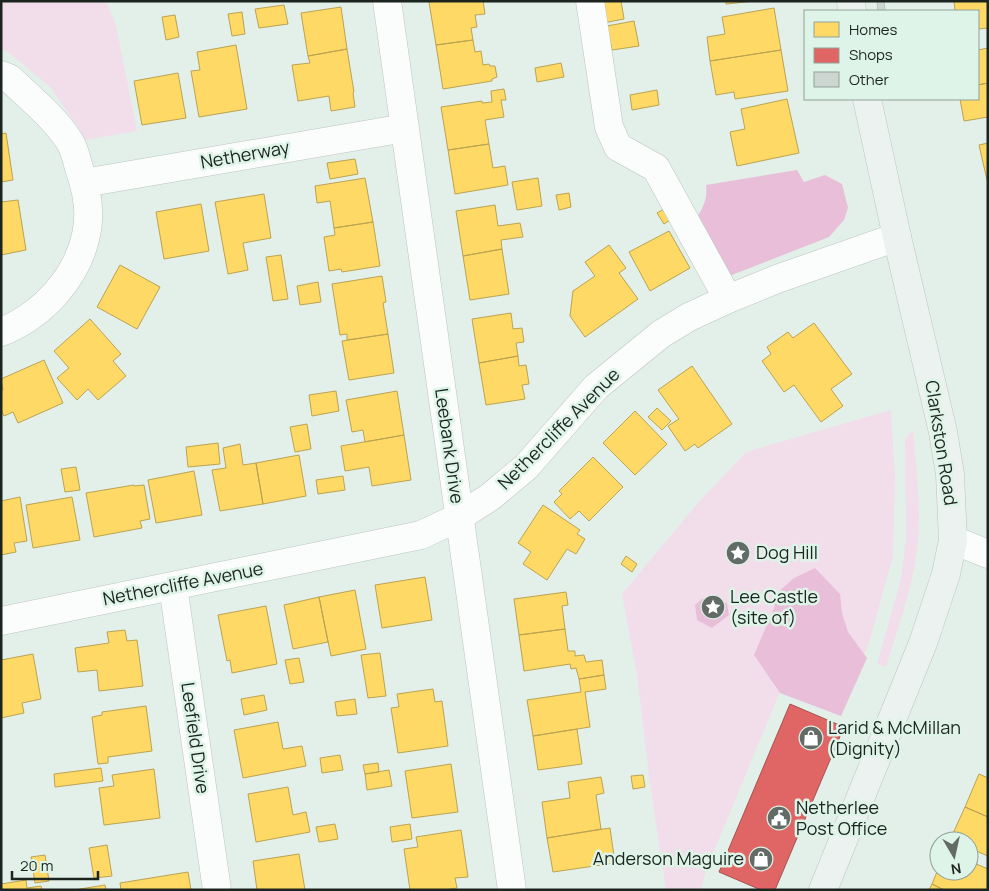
<svg xmlns="http://www.w3.org/2000/svg" width="989" height="891" font-family="Manrope,sans-serif">
  <style>
    .green { fill: #f2deea }
    .forest { fill: #e8bed8 }
    .homes { fill: #ffd966; stroke: #bba351 }
    .shops { fill: #e06666; stroke: #a55251 }
    .building { fill: #cdd6d1; stroke: #bbc4bf }
    .lines { fill: none; stroke-linecap: round; stroke-linejoin: round }
    .street-casing { stroke: #bcc5c0; stroke-width: 29 }
    .secondary-casing { stroke: #bcc5c0; stroke-width: 29 }
    .street { stroke: #fbfdfc; stroke-width: 28 }
    .secondary { stroke: #ecf2ef; stroke-width: 28 }
    .labels { text-anchor: middle; stroke-width: 5; stroke-linejoin: round; paint-order: stroke }
    .street-label { font-size: 18px; fill: #1c241f; stroke: #def4e8 }
    .poi-label { font-size: 18px; fill: #1c241f; stroke: #def4e8; text-anchor: start }
  </style>
  <rect width="100%" height="100%" fill="#e3efe9"/>
  <path class="green" d="M1 1H106L116 25 137 131 85 140 79 128 50 87 7 51 1 50Z
    M891 410 895 478 893 556 869 643 842 706 782 687 707 868 701 890H666L650 784 637 675 622 594 697 504 746 452Z
    M913 430C917 474 923 520 915 564 909 599 896 633 886 667L877 664 901 579 906 538 905 439Z"/>
  <path class="forest" d="M797 170 804 182 825 175 842 184 848 208 844 220 829 237 724 278 695 221C702 209 708 200 706 185Z
    M815 568 840 594 842 613 848 632 867 658 841 716 780 693 754 655 774 608 777 593 794 578Z
    M712 598 727 603 729 615 712 628 697 620 695 605 702 599Z"/>
  <path class="homes" d="M435 1H483L485 14 475 15 477 27 471 28 473 40 436 45 429 2Z
    M599 1H621L624 19 603 23Z
    M726 1H755L726 4Z
    M954 1H988V28L978 29V11H955Z
    M284 5 288 24 259 28 255 9Z
    M341 7 347 49 308 56 301 13Z
    M774 8 781 50 710 61 707 37 725 34 722 17Z
    M242 12 245 34 232 36 228 14Z
    M175 15 179 37 166 40 162 17Z
    M634 21 639 46 612 50 607 26Z
    M473 40 475 52 481 51 483 65 489 64 490 66H495L497 77 492 79V81L443 89 436 45Z
    M236 45 247 109 199 117 191 71 200 70 197 52Z
    M988 48V83L978 85V50Z
    M347 49 354 92 353 93 355 107 331 111 329 96 298 101 292 65 310 63 308 56Z
    M781 50 788 91 735 99 734 92 716 95 710 61Z
    M561 63 564 77 537 82 535 68Z
    M178 73 186 118 142 125 134 81Z
    M988 83V117L964 121 960 99H978V85Z
    M504 89 506 100H501L504 117 485 120 489 144 448 150 441 107 482 101V103L492 102 491 91Z
    M657 90 659 105 632 110 630 95Z
    M787 99 799 153 737 166 730 132 745 129 741 109Z
    M6 133 13 180 1 182V134Z
    M988 143V180H987L979 145Z
    M489 144 493 168 505 166 508 185 455 194 448 150Z
    M355 159 358 174 330 179 327 163Z
    M365 178 373 222 334 228 330 201 317 203 315 186Z
    M538 178 542 206 517 210 512 182Z
    M569 193 571 207 559 210 556 195Z
    M264 194 271 238 243 243 248 270 228 274 215 202Z
    M18 200 26 250 1 255V202Z
    M201 204 209 251 164 259 156 212Z
    M495 205 498 226 520 223 523 237 501 240 502 249 463 256 456 211Z
    M664 209 670 220 664 224 657 213Z
    M373 222 380 266 342 272 341 269 329 271 324 237 335 235 334 228Z
    M669 231 690 268 650 291 629 252Z
    M609 245 626 268 619 273 638 299 585 337 570 316 573 291 595 276 585 262Z
    M502 249 509 294 470 300 463 256Z
    M281 255 288 299 273 301 266 257Z
    M120 265 160 287 137 329 97 307Z
    M382 276 386 302 383 303 388 334 347 340V334L340 335 332 284Z
    M318 282 321 302 300 305 297 286Z
    M511 313 513 329 522 328 524 342 516 343 518 356 479 363 472 319Z
    M90 319 121 354 113 361 126 376 98 400 88 389 77 400 57 378 69 368 54 351Z
    M814 323 852 374 831 389 843 406 821 422 794 385 784 392 762 361 771 354 767 347 788 332 793 338Z
    M388 334 394 373 349 380 342 341Z
    M518 356 519 366 526 365 529 384 522 385 525 399 486 405 479 363Z
    M44 360 63 403 18 423 13 412 4 416 1 409V391L3 390 1 379Z
    M692 366 732 424 698 448 695 444 685 451 668 426 679 419 658 390Z
    M336 391 339 411 312 416 309 395Z
    M397 391 404 435 365 442 363 430 352 432 346 400Z
    M657 408 671 421 662 430 648 417Z
    M635 411 667 444 635 475 603 443Z
    M307 424 311 449 295 452 290 427Z
    M404 435 411 480 372 486 369 467 345 471 341 446Z
    M218 443 220 464 188 467 186 447Z
    M240 444 243 465 256 463 263 504 220 511 212 470 226 468 223 448Z
    M299 455 306 496 263 504 256 463Z
    M593 457 623 487 589 521 579 511 570 519 554 502 562 494 559 491Z
    M76 467 80 490 65 492 61 469Z
    M194 471 202 515 156 523 148 480Z
    M343 476 345 490 318 494 316 480Z
    M134 485V486L144 485 150 519 140 521 142 528 94 537 86 493Z
    M20 497 27 541 14 543 16 552 1 555V501Z
    M72 497 80 540 33 548 26 505Z
    M543 505 580 530 577 534 585 539 576 554 567 549 547 580 523 564 531 552 518 543Z
    M626 556 637 564 632 572 621 564Z
    M425 577 432 620 382 628 375 585Z
    M355 590 366 649 331 656 319 597Z
    M566 592 568 605 562 606 565 629 519 635 514 599Z
    M319 597 328 642 293 649 284 605Z
    M266 606 277 664 232 673 230 660 227 661 218 615Z
    M565 629 568 651H575V656L584 655 586 662 602 660 604 675 579 679 576 668 571 669 570 664 524 671 519 635Z
    M125 630 127 641 137 640 143 686 99 691 97 670 78 672 75 648 109 643 107 632Z
    M380 653 386 696 368 698 361 655Z
    M33 654 41 699 22 703 24 713 1 718V660Z
    M299 658 304 682 290 684 285 660Z
    M604 675 606 689 585 692 590 727 533 736 527 700 581 692 579 679Z
    M433 689 435 702 442 701 448 746 398 753 391 708 399 707 397 694Z
    M264 695 267 710 244 715 241 699Z
    M355 699 357 714 337 716 335 702Z
    M146 706 152 751 108 757V763L98 764 92 717 102 715V712Z
    M278 722 283 749 302 746 306 766 243 778 234 730Z
    M577 729 582 764 538 770 533 736Z
    M340 755 343 770 322 773 320 758Z
    M378 763 379 772 365 774 363 765Z
    M451 764 458 812 412 818 405 771Z
    M101 768 103 781 55 787 54 774Z
    M154 769 160 818 104 825 99 788 114 786 112 775Z
    M389 770 392 786 367 790 365 774Z
    M979 774 988 778V817L965 807Z
    M643 775 645 787 633 789 631 776Z
    M601 777 604 793 596 795 601 829 547 838 542 802 570 798 568 782Z
    M288 787 293 815 306 812 310 832 256 842 248 794Z
    M965 807 988 817V856L969 848V841L950 840Z
    M335 824 338 839 319 842 316 827Z
    M410 824 412 839 392 842 390 827Z
    M610 828 615 863 553 872 547 838Z
    M461 830 468 877 455 878 457 888 445 890H410L404 849 418 847 416 837Z
    M107 845 112 876 94 878 89 848Z
    M299 854 305 890H257L253 861Z
    M45 855 49 881 35 883 31 857Z
    M969 861 988 869 987 890H944L932 884 939 867V871H969Z
    M188 872 191 890H121L120 883Z
    M26 880 27 888 41 886 42 890H1V884Z
    M932 884 944 890H929Z
    M105 885 106 890H74Z"/>
  <path class="shops" d="M790 704 844 727 775 890H761L719 872Z"/>
  <path class="building" d="M877 1H884L885 10 878 11Z"/>
  <g class="lines">
    <g class="street-casing">
      <path id="street" d="M387 1 512 890
        M590 1 609 127 618 147 656 168 728 299
        M1 75 9 78C30 98 54 117 70 142 75 150 77 162 80 171 87 191 91 214 86 235 77 278 42 316 1 332
        M84 183 405 128
        M953 540 988 554
        M173 586 217 890
        M1 621 421 535 459 517 490 497 526 467 596 387 661 334 689 317 728 299 777 279 897 237"/>
    </g>
    <g class="secondary-casing">
      <path id="secondary" d="M851 1 852 11
        M823 890 923 643 946 574 953 540 950 474 943 432 897 237 867 99"/>
    </g>
    <use href="#street" class="street"/>
    <use href="#secondary" class="secondary"/>
  </g>
  <defs>
    <g id="sight-disc" transform="scale(1.25)"><circle r="9.5" fill="#626b66" stroke="#def4e8"/><path d="M0-6L1.8-2.2L6-1.7L2.9 1.2L3.7 5.4L0 3.3L-3.7 5.4L-2.9 1.2L-6-1.7L-1.8-2.2Z" fill="#fff"/></g>
    <g id="shop-disc" transform="scale(1.25)"><circle r="9.5" fill="#626b66" stroke="#def4e8"/><path d="M-5-2.5h2.3a2.7 3.5 0 0 1 5.4 0H5L5.5 6h-11ZM-1.5-2.5h3a1.5 2.3 0 0 0-3 0Z" fill="#fff"/></g>
    <g id="civic-disc" transform="scale(1.25)"><circle r="9.5" fill="#626b66" stroke="#def4e8"/><path d="M-.6-6.5H3V-4.5H.6V-3L4-1V1h2V6H-6V1h2V-1L-.6-3ZM-1.2 2.5V6h2.4V2.5Z" fill="#fff"/></g>
  </defs>
  <g fill-rule="evenodd">
    <use href="#sight-disc" x="738" y="553"/>
    <use href="#sight-disc" x="713" y="607"/>
    <use href="#shop-disc" x="811" y="738"/>
    <use href="#civic-disc" x="779" y="818"/>
    <use href="#shop-disc" x="761" y="859"/>
  </g>
  <g class="labels">
    <g class="street-label">
      <text transform="translate(245 155) rotate(-10)" y="6">Netherway</text>
      <text transform="translate(559 429) rotate(-45)" y="6">Nethercliffe Avenue</text>
      <text transform="translate(941 443) rotate(81)" y="6">Clarkston Road</text>
      <text transform="translate(449 446) rotate(82)" y="6">Leebank Drive</text>
      <text transform="translate(183 584) rotate(-11)" y="6">Nethercliffe Avenue</text>
      <text transform="translate(195 738) rotate(82)" y="6">Leefield Drive</text>
    </g>
    <g class="poi-label">
      <text x="756" y="559">Dog Hill</text>
      <text x="730" y="603">Lee Castle<tspan x="730" dy="21">(site of)</tspan></text>
      <text x="828" y="734">Larid &amp; McMillan<tspan x="828" dy="21">(Dignity)</tspan></text>
      <text x="796" y="814">Netherlee<tspan x="796" dy="21">Post Office</tspan></text>
      <text x="744" y="865" text-anchor="end">Anderson Maguire</text>
    </g>
  </g>
  <rect width="989" height="891" fill="none" stroke="#1c241f" stroke-width="5"/>
  <rect x="804" y="10" width="175" height="90" fill="#def4e8" stroke="#90a198"/>
  <rect x="814" y="22" width="25" height="15" fill="#ffd966" stroke="#90a198"/>
  <text x="849" y="35" font-size="15" fill="#1c241f">Homes</text>
  <rect x="814" y="48" width="25" height="15" fill="#e06666" stroke="#90a198"/>
  <text x="849" y="60" font-size="15" fill="#1c241f">Shops</text>
  <rect x="814" y="72" width="25" height="15" fill="#cdd6d1" stroke="#90a198"/>
  <text x="849" y="85" font-size="15" fill="#1c241f">Other</text>
  <g transform="translate(954 856) rotate(171)"><circle r="24" fill="#def4e8" stroke="#90a198"/>
  <path d="M0-4L9 19L0 12L-9 19Z" fill="#626b66"/>
  <text y="-8" font-size="14" font-weight="bold" text-anchor="middle" fill="#1c241f">N</text>
  </g>
  <path d="M12 871v8h86v-8" fill="none" stroke="#1c241f" stroke-width="2.5"/>
  <text x="20" y="871" font-size="15" fill="#1c241f" stroke="#def4e8" stroke-width="4" paint-order="stroke">20 m</text>
</svg>
